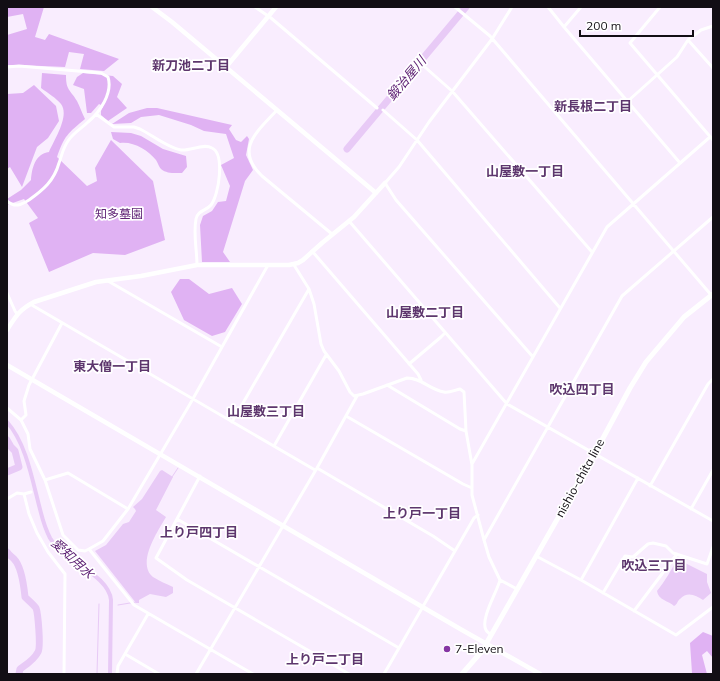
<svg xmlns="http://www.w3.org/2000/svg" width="720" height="681" font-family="Mulish,'Noto Sans JP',sans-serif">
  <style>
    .green { fill: #e0b2f3 }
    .water { fill: #e8caf6 }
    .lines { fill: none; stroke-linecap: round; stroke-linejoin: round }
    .stream { stroke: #e8caf6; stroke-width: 1 }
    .canal { stroke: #e8caf6; stroke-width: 4 }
    .river { stroke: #e8caf6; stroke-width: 7 }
    .street { stroke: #fff; stroke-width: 3 }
    .secondary { stroke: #fff; stroke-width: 4.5 }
    .primary { stroke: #fff; stroke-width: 5 }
    .poi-dot { fill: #8635a4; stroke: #fff; stroke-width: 1.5 }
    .labels { text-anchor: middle; stroke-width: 3.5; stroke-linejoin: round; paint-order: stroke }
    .park-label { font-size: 12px; fill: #612577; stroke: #fff }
    .street-label { font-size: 12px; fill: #120e14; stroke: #fff }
    .poi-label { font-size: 12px; fill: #120e14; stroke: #fff; text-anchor: start }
    .neighbourhood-label { font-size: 13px; font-weight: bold; fill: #5d366d; stroke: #fff }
    .water-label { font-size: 13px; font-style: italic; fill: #5e2174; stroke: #fff }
  </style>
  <rect width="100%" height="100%" fill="#f9edfe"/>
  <path class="green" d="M7 7H44L35 37 45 40 49 34 119 59 104 71 80 69 84 54 69 52 65 67 19 65H7V35L27 29 23 14 7 17Z
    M42 73 66 75C66 91 70 89 77 101 80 107 82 113 85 119 68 133 64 136 57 157L87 186 97 181 95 168 111 140 153 181 165 240 125 255 93 253 49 272 29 223 38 218 24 199 7 205V199L21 190 31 180C32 168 35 154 49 152 54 140 70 116 61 104 56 98 48 93 41 88Z
    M83 73 113 76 122 84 117 97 127 108 108 121 101 115V111L103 106 99 104 91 113H87L84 89 73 85 77 77Z
    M34 85 56 106 59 121 48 138 37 147 22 187 10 167 7 169V94L23 93Z
    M147 108H157L232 125 229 129 236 140 241 142 247 136 249 139 246 155 253 170 245 181 223 252 230 262H202L200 225 203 216 212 211 218 202 226 201 230 186 221 165 234 158 226 134 204 131 191 125 159 115 141 117 131 123 112 124 129 113Z
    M111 132 131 133 141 136 163 149 186 156 187 167 182 173C175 173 167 174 161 169 159 167 158 163 156 160 148 150 133 141 120 143L113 139Z
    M180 279H189L209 294 232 288 242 304 225 332 212 336 184 320 171 292Z
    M703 632 713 636V658L707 651 702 655 707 674H691L692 673 690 643Z"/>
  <path class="water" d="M162 470 173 477 156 510 166 517C158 531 136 563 153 577 159 581 167 584 173 587V593L166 597 150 594 139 600V603H136L95 551 106 545 123 524 129 522 136 511 135 509 133 507 142 499 160 471Z
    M677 559 707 574V582L711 593 703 600C696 595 687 591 680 599 677 601 678 604 674 606 669 601 658 600 657 591 665 581 671 571 677 559Z"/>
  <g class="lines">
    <path class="stream" d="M172 477 178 468
      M118 605 136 602
      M97 674 99 604"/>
    <path class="canal" d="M7 422C27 444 33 484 41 513 43 521 46 530 50 538 63 560 109 575 111 600L110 674"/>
    <path class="river" d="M347 149 466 7
      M7 440 11 447 15 451 19 467 7 472
      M7 552C9 555 11 556 14 559 21 566 24 587 25 597 28 600 33 604 36 608 38 613 41 647 38 652 34 660 27 664 20 669L19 674"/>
    <path class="street" d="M255 7 271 18 377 108
      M455 7 490 36 712 296
      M512 7 492 39 429 122 399 167 385 183 396 200 533 357
      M548 7 564 27 680 163
      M660 7 630 43 713 140
      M564 27 581 7
      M688 40 713 68
      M418 61 452 91 592 252
      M7 67 19 66 101 73 108 77C113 93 100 112 88 122 81 129 73 133 68 141 63 148 62 155 59 163 54 181 43 190 29 200 21 205 15 208 7 201
      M628 101 677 57 688 40 701 30 713 26
      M277 110C257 132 234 149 262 176L332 234
      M383 110 417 140 560 308
      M96 114 114 127H134L140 129C152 135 168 148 181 150 191 151 203 143 212 148 225 154 219 195 211 205 206 211 198 210 196 219 193 234 197 250 197 265
      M349 221 507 404 713 521
      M312 251 418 374 421 380
      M294 265 309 289 314 304 321 344 324 351 339 371 350 392 354 396 363 394 407 378C422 378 430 390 444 392 449 393 455 390 460 389L464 392 466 431 472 465V495L484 540 489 557 500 580 517 589
      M108 281 222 347
      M7 293 15 311 17 314
      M30 304 315 470
      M409 364 441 337 445 333
      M387 385 460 429 466 431
      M7 408 21 420 28 434 30 449 45 480 63 535 78 550 85 551 89 549 134 605 253 674
      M346 416 463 484 472 488
      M21 420 26 415 24 401 29 385 62 323
      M232 422 309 289
      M274 446 326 355
      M472 464 607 227 710 137
      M317 468 433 536 455 551
      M200 476 156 558 187 580 349 674
      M45 480 68 473 128 509
      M650 486 708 384 713 379
      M24 494 31 492
      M7 499 17 493 24 494 29 514 37 533 48 552 65 574 64 674
      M691 509 713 470
      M177 519 399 648
      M484 540 622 296 713 217
      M89 549 103 541 128 509 190 404 268 265
      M536 556 581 580 676 635 713 607
      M581 580 638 478
      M603 593 625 556 633 557 648 544 653 543 666 546 673 553 707 564 713 547
      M634 611 677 554
      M491 635C489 633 487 632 486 630 480 619 497 592 500 580
      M125 654 159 674
      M117 674 118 666 148 614
      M196 674 317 468 357 396
      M384 674 470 525 474 518 478 515"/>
    <path class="secondary" d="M152 7 172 22 376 193
      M226 67 276 7
      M7 330C16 316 19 310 34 302L96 282 141 276 197 265H289L298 263 303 260 322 243 354 217 385 183
      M7 365 462 630 540 674"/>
    <path class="primary" d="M462 674 482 651 595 453 630 388 646 362 684 317 713 294"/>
  </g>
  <circle class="poi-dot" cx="447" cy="649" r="4"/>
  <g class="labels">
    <g class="park-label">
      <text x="119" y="218">知多墓園</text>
    </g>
    <g class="street-label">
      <text transform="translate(580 478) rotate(-61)" y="4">nishio-chita line</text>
    </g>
    <g class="poi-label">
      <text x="455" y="653">7-Eleven</text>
    </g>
    <g class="neighbourhood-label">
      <text x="191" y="70">新刀池二丁目</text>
      <text x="593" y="111">新長根二丁目</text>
      <text x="525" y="176">山屋敷一丁目</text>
      <text x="425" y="317">山屋敷二丁目</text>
      <text x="112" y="371">東大僧一丁目</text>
      <text x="582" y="394">吹込四丁目</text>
      <text x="266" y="416">山屋敷三丁目</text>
      <text x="422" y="518">上り戸一丁目</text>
      <text x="199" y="537">上り戸四丁目</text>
      <text x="654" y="570">吹込三丁目</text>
      <text x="325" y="664">上り戸二丁目</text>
    </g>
    <g class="water-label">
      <text transform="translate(406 78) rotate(-50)" y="5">鍛治屋川</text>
      <text transform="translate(73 558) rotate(43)" y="5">愛知用水</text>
    </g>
  </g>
  <rect width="720" height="681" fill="none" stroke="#120e14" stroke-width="16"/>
  <path d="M580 30v6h113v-6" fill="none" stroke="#120e14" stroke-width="2"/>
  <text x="586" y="30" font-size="12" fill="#120e14" stroke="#ffffff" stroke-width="3" paint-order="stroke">200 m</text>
</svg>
